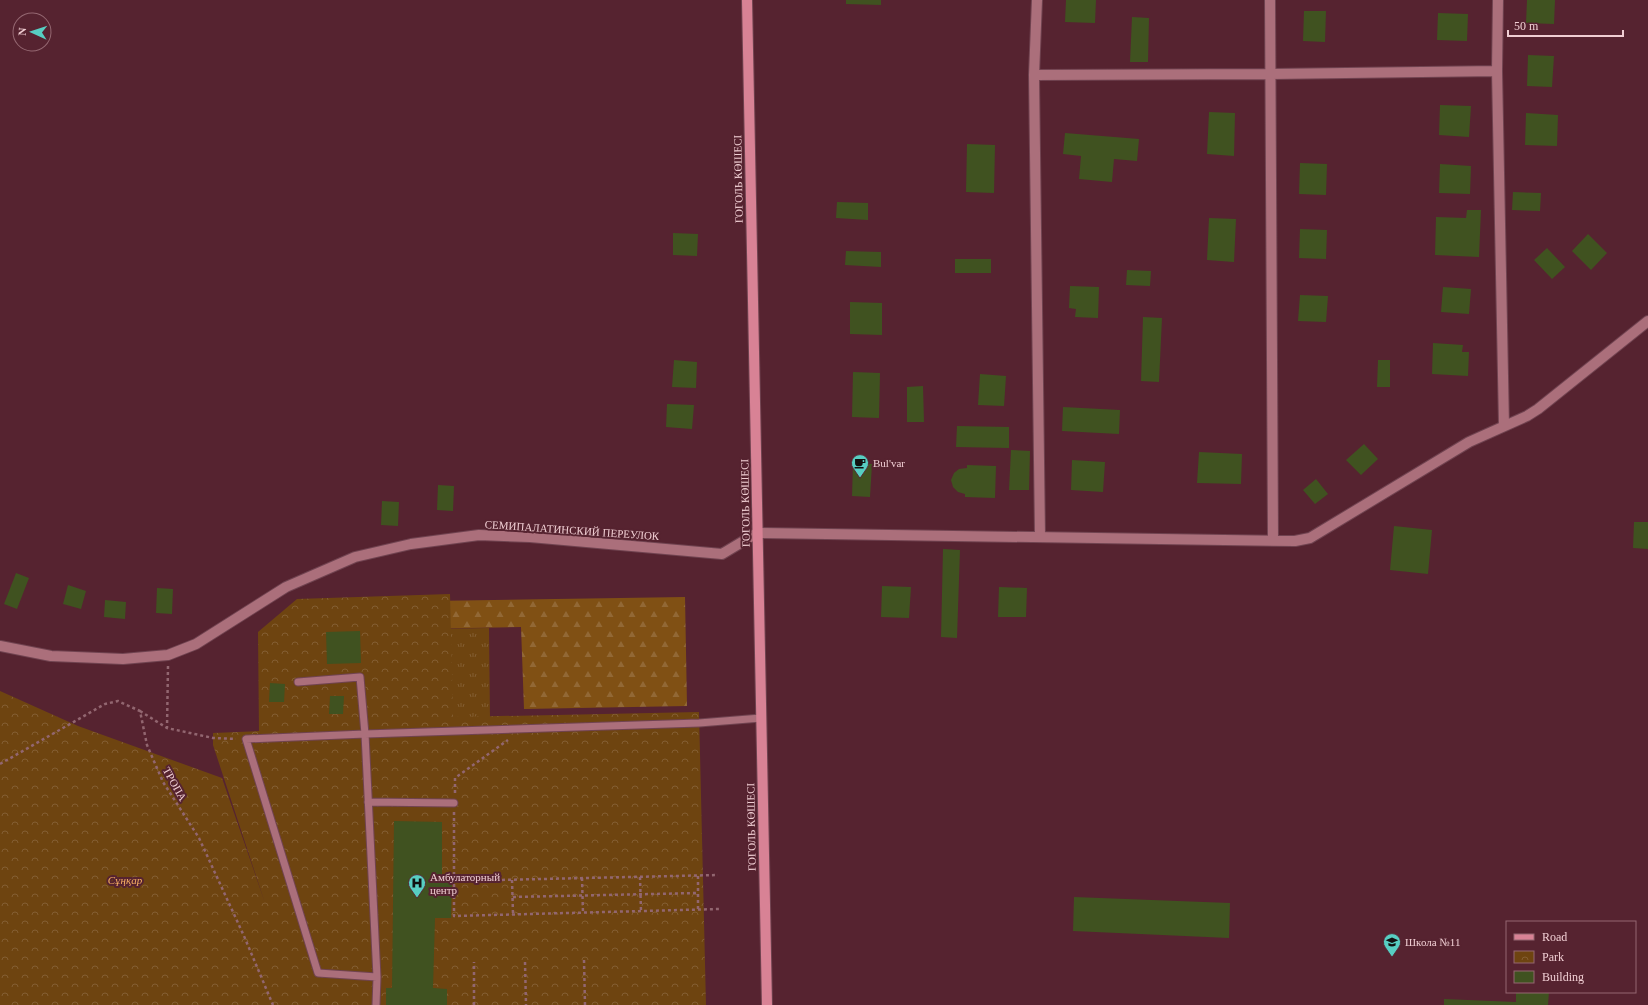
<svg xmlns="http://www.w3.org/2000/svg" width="1648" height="1005" font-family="'Times New Roman',serif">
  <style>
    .grass { fill: url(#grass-tufts) }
    .forest { fill: url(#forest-firs) }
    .park { fill: url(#park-crowns) }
    .building { fill: #405220 }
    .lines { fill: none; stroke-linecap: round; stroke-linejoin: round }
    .service-casing { stroke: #704350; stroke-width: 9 }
    .minor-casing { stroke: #704350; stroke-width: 12 }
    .primary-casing { stroke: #704350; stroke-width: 12 }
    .path { stroke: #926670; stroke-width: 2.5; stroke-dasharray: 3 3; stroke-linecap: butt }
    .service { stroke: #ab6f7b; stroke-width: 7 }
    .minor { stroke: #ab6f7b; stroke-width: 10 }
    .primary { stroke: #d88295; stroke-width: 10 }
    .labels { text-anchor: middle; stroke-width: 4; stroke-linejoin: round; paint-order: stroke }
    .street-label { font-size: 11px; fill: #f0ced3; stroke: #562330 }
    .poi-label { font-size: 11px; fill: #f0ced3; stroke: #562330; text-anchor: start }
    .park-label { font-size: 11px; font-style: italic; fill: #f8b063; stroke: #562330 }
  </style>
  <defs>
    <pattern id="grass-tufts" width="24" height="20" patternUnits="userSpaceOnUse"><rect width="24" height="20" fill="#6e4410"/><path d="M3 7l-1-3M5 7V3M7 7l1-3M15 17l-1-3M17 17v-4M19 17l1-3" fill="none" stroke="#835e32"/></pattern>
    <pattern id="forest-firs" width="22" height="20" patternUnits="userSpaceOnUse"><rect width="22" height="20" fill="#805014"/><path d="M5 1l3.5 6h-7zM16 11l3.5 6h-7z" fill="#926835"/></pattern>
    <pattern id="park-crowns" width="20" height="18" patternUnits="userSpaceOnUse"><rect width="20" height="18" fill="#6e4410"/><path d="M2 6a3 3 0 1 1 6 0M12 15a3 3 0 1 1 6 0" fill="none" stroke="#835e32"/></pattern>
  </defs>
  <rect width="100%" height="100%" fill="#562330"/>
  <path class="grass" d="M489 628 490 721 373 723 370 630Z"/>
  <path class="forest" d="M685 597 687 706 524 709 521 627 302 631 301 603Z"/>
  <path class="park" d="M450 594 453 717 699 712 706 1005H0V691L78 726 222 778 265 903 213 745V733L259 731 258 632 297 599Z"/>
  <path class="building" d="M846 0H881V5L846 4Z
    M1066 0H1096L1095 23 1065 22Z
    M1527 0H1555L1554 24 1526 23Z
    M1304 11H1326L1325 42 1303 41Z
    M1438 13 1468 14 1467 41 1437 40Z
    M1132 17 1149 18 1148 62H1130Z
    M1528 55 1554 56 1552 87 1527 86Z
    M1440 105 1471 106 1469 137 1439 135Z
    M1209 112 1235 113 1234 156 1207 154Z
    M1526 113 1558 115 1557 146 1525 145Z
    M1065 133 1139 139 1137 161 1114 159 1112 182 1079 179 1081 156 1063 154Z
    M967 144 995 145 994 193 966 192Z
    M1300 163 1327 164 1326 195 1299 194Z
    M1440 164 1471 166 1470 194 1439 193Z
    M1513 192 1541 193 1540 211 1512 210Z
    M837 202 868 203V220L836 218Z
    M1467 210H1481L1479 257 1435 255 1436 217 1466 218Z
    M1209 218 1236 219 1234 262 1207 260Z
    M1300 229 1327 230 1326 259 1299 258Z
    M673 233 698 234 697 256 673 255Z
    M1588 234 1607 253 1591 270 1572 251Z
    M1547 248 1565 267 1552 279 1534 260Z
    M846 251 881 252V267L845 265Z
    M955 259H991V273H955Z
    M1127 270 1151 271 1150 286 1126 285Z
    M1070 286 1099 287 1098 318 1075 317 1076 309 1069 308Z
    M1443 287 1471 289 1469 314 1441 312Z
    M1300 295 1328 296 1326 322 1298 321Z
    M850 302 882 303V335L850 334Z
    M1143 317 1162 318 1159 382 1141 381Z
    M1433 343 1463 345 1462 352H1469L1468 376 1432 374Z
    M674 360 697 362 696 388 672 387Z
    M1378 360H1390V387H1377Z
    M853 372 880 373 879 418 852 417Z
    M980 374 1006 376 1004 406 978 405Z
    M923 386 924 422H907V387Z
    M667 404 694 405 692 429 666 427Z
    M1063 407 1120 410 1119 434 1062 431Z
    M957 426 1009 427V448L956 447Z
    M1364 444 1378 459 1361 475 1346 460Z
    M1011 450 1030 451 1029 490H1009Z
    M1199 452 1242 454 1241 484 1197 483Z
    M1072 460 1105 462 1103 492 1071 490Z
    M853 463 872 464 870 497 852 496Z
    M967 465 996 466 995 498 965 497V494L958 492 953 487 951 480 954 473 959 469 967 468Z
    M1316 479 1328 494 1315 504 1303 490Z
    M438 485 454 486 453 511 437 510Z
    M382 501 399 502 398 526 381 525Z
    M1634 522H1648V549L1633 548Z
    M1394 526 1432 530 1428 574 1390 570Z
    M943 549 960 550 957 638 941 637Z
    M16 573 29 578 17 609 4 604Z
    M68 585 86 591 81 609 63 604Z
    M882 586 911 587 909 618 881 617Z
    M999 587 1027 588 1026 617H998Z
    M157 588 173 589 172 614 156 613Z
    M105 600 126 602 125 619 104 617Z
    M360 631 361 663 327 664 326 632Z
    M270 683 285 684 284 702H269Z
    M330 696H344L343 714H329Z
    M394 821 442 822V879H452L451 918H435L433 988 447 989V1005H386V988H392Z
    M1074 897 1230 903 1229 938 1073 931Z
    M1516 992H1549L1548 1005H1444V999L1516 1002Z"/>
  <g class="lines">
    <g class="service-casing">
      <path id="service" d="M298 682 360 677 365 734 699 723 761 718
        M365 734 377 977 318 973 246 739Z
        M368 802 454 803
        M376 1005 377 977"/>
    </g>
    <g class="minor-casing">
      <path id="minor" d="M1037 0 1034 75 1040 537
        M1270 0 1273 540
        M1498 0 1497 71 1504 426
        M1034 75 1271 74 1497 71
        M0 646 51 656 123 659 168 655 196 644 286 587 355 557 411 544 479 535 530 537 722 554 757 533 1295 541 1310 538 1469 442 1527 416 1538 409 1648 321"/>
    </g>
    <g class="primary-casing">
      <path id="primary" d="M747 0 767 1005"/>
    </g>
    <path class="path" d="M168 666 167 728 213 738 236 739
      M140 711 167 728
      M0 764 105 704 118 701 140 711 147 745 163 782 199 838 244 936 273 1005
      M455 793V778L508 740
      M454 812V916L719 909
      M698 876V910
      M640 877 641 911
      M582 878 583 913
      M512 880 513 914
      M454 881 718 875
      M513 897 698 893
      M584 960 585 1005
      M525 962 526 1005
      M474 1005V962"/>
    <use href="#service" class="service"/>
    <use href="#minor" class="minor"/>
    <use href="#primary" class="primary"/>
  </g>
  <defs>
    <g id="cafe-pin" transform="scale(0.9)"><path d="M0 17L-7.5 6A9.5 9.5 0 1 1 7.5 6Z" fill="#57cec2" stroke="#562330"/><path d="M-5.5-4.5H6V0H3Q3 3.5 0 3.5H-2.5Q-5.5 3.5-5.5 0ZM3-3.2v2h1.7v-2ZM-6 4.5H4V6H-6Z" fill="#111"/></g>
    <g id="hospital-pin" transform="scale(0.9)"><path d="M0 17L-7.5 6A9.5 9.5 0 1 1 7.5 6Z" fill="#57cec2" stroke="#562330"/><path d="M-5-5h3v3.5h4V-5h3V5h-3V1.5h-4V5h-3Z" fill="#111"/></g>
    <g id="school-pin" transform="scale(0.9)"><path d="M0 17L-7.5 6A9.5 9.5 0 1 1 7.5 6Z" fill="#57cec2" stroke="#562330"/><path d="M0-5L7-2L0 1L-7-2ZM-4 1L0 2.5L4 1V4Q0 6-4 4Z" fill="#111"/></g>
  </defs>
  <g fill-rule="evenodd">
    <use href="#cafe-pin" x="860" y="463"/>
    <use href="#hospital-pin" x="417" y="883"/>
    <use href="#school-pin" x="1392" y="942"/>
  </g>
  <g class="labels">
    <g class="street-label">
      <text transform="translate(738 179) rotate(-91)" y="4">ГОГОЛЬ КӨШЕСІ</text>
      <text transform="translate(745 503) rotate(-91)" y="4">ГОГОЛЬ КӨШЕСІ</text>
      <text transform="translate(572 530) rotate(4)" y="4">СЕМИПАЛАТИНСКИЙ ПЕРЕУЛОК</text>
      <text transform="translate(175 784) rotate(61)" y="4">ТРОПА</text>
      <text transform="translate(751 827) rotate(-91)" y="4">ГОГОЛЬ КӨШЕСІ</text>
    </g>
    <g class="poi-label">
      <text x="873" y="467">Bul'var</text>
      <text x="430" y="881">Амбулаторный<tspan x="430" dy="13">центр</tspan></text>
      <text x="1405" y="946">Школа №11</text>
    </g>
    <g class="park-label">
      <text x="125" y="884">Сұңқар</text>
    </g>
  </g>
  <rect x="1506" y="921" width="130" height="72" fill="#562330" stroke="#946771"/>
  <rect x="1514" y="934" width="20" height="6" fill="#d88295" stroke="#946771"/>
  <text x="1542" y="941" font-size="12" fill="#f0ced3">Road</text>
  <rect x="1514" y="951" width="20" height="12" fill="url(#park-crowns)" stroke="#946771"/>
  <text x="1542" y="961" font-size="12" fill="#f0ced3">Park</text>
  <rect x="1514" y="971" width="20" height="12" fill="#405220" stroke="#946771"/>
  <text x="1542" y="981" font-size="12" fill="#f0ced3">Building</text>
  <g transform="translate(32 32) rotate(273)"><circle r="19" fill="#562330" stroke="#946771"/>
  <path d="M0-3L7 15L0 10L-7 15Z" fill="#57cec2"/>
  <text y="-6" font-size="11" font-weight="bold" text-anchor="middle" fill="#f0ced3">N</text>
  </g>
  <path d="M1508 30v6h115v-6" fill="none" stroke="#f0ced3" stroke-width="2"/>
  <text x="1514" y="30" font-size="12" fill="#f0ced3" stroke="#562330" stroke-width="3" paint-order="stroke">50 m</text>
</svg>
